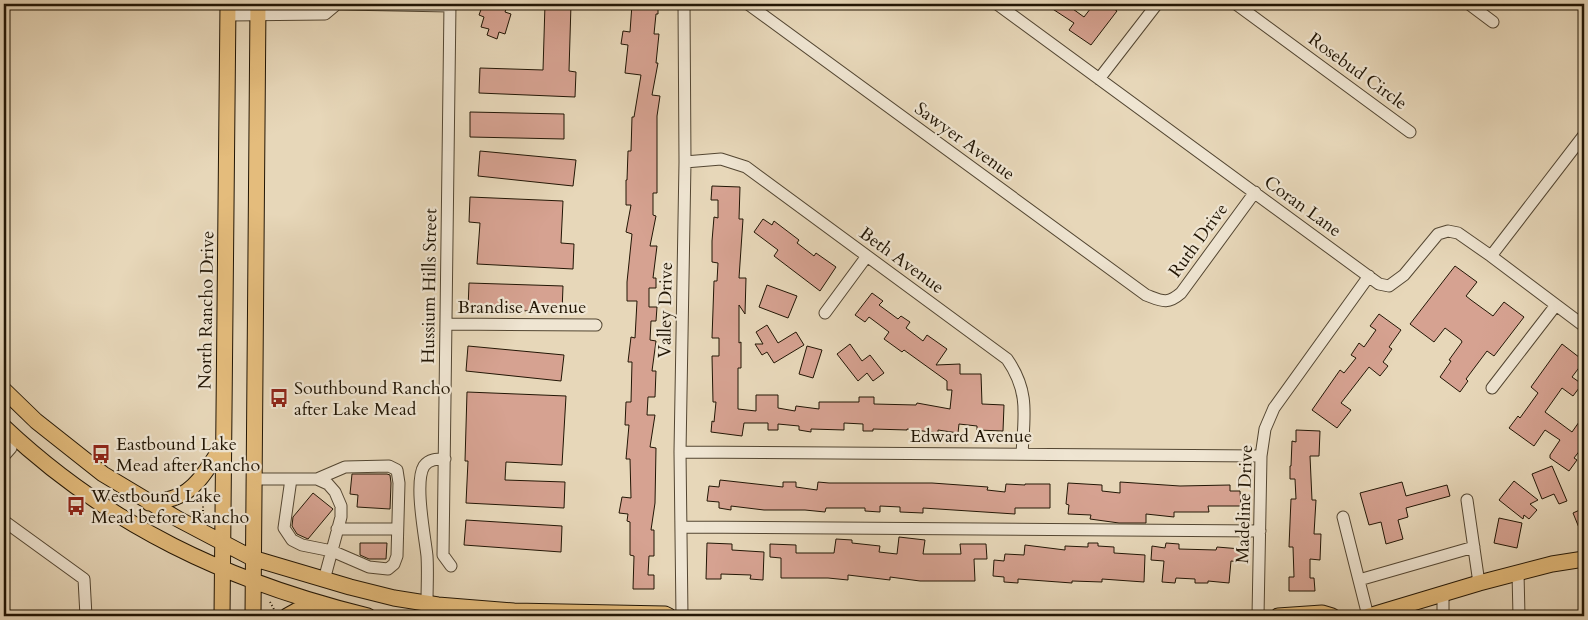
<svg xmlns="http://www.w3.org/2000/svg" width="1588" height="620" font-family="Cardo,serif">
  <style>
    .building { fill: #d6a291; stroke: #221605 }
    .lines { fill: none; stroke-linecap: round; stroke-linejoin: round }
    .minor-casing { stroke: #534632; stroke-width: 13 }
    .major-casing { stroke: #221605; stroke-width: 17 }
    .path { stroke: #221605; stroke-width: 2; stroke-dasharray: 1 2.5; stroke-linecap: butt }
    .minor { stroke: #efe5d2; stroke-width: 11 }
    .major { stroke: #e4bc7c; stroke-width: 15 }
    .labels { text-anchor: middle; stroke-width: 4.5; stroke-linejoin: round; paint-order: stroke }
    .street-label { font-size: 18px; fill: #221605; stroke: #efe5d2 }
    .poi-label { font-size: 18px; fill: #221605; stroke: #efe5d2; text-anchor: start }
  </style>
  <rect width="100%" height="100%" fill="#e7d7b9"/>
  <filter id="stains"><feTurbulence type="fractalNoise" baseFrequency=".004" numOctaves="4"/><feColorMatrix values="0 0 0 0 .2 0 0 0 0 .09 0 0 0 0 .02 0 0 0 .5 -.17"/></filter>
  <radialGradient id="worn" r=".72"><stop offset=".6" stop-color="#630" stop-opacity="0"/><stop offset="1" stop-color="#630" stop-opacity=".3"/></radialGradient>
  <path class="building" d="M483 4H508L505 12 511 14 505 34 499 32 497 39 487 35 489 29 481 27 484 17 479 15Z
    M545 4H571L569 71 576 72 575 97 479 93 480 68 543 70Z
    M632 4H658V14H656L654 34H659L656 63H658L652 95 660 96 657 116V193H653V215L656 216 650 246H657L653 278H656V288H649V307H657L656 321H651L650 340 656 341 652 371H656L655 397H648L647 415H655L650 447 656 448 655 503 651 530H654V556H649L648 575H654V589H633L634 556 630 555V522L627 521 628 514 619 513 622 497 631 498 630 459H626L629 425H625L626 402H631L632 362H628L631 337 635 338 637 301H627V282L632 234 626 232 631 205H626V180H627L628 151H631L632 117H634L641 75 625 73 628 45 621 44 623 31 630 32Z
    M1045 4H1066L1084 17 1094 4H1107L1117 11 1091 45 1069 30 1074 23Z
    M470 112 564 114V139L470 137Z
    M480 151 576 160 573 186 478 176Z
    M712 186 740 187 739 219H743L739 278H746L745 314 739 305V343L741 342V368H738V409L756 411V395H778V408L795 411 796 406 819 409V402H859V397H874V404L916 405 917 403 950 409 952 390H947V381L904 350 902 352 884 339 889 332 869 317 865 322 855 315 872 293 883 301 879 305 898 319 901 316 910 322 906 328 923 341 927 335 947 349 936 365 960 364V374H981L982 404 1004 405 1003 431 977 430V426L959 424 958 433 938 430V433L907 429V430L873 429V431H863V424L844 423V430L811 429V432L799 430V426L778 424V430H768V423H744L742 436 711 432 712 421 714 422 716 402H713L712 356H719V338H712L714 281H717L718 263 712 262V241L714 217 718 218V200H711Z
    M470 197 563 201 561 243 574 244 573 269 477 264 480 223 469 222Z
    M763 219 772 225 774 221 799 240 797 243 814 256 816 253 836 267 820 291 774 256 778 250 754 232Z
    M1455 266 1477 282 1466 296 1471 300 1493 316 1504 302 1524 317 1494 356 1487 351 1466 379 1468 381 1460 392 1440 377 1451 361 1449 360 1462 342 1461 340 1445 328 1434 342 1410 324Z
    M469 283 563 286 562 312 468 309Z
    M767 285 797 296 788 318 759 307Z
    M1379 314 1401 330 1389 347 1392 349 1383 362 1388 366 1380 376 1369 367 1341 403 1351 410 1337 428 1312 410 1340 370 1344 373 1356 358 1351 355 1359 343 1364 347 1376 330 1370 326Z
    M767 325 778 343 796 332 804 345 774 363 767 352 762 355 755 344H763L756 332Z
    M850 344 862 361 870 355 884 373 873 381 867 373 858 381 837 354Z
    M1562 344 1584 361 1572 377 1582 384 1573 396 1562 388 1545 412 1572 432 1584 415V445L1574 458 1577 460 1569 471 1550 458V455L1560 440 1545 430 1534 446 1509 428 1518 416 1520 418 1538 393 1531 387Z
    M468 346 564 355 561 381 466 371Z
    M807 346 822 350 813 378 799 374Z
    M467 392 566 396 562 465 506 462 505 480 565 482 564 508 466 503 468 461H465Z
    M1296 430 1320 431 1319 456H1310L1312 500H1316L1314 534H1321L1320 560 1310 559V578H1314L1315 591H1289V577H1294L1293 547H1289L1291 499H1296L1295 479H1290V466H1291L1292 441 1296 442Z
    M1552 466 1567 501 1559 504 1554 494 1542 499 1532 474Z
    M352 474H387L390 475 391 483 390 509 357 507 358 495 350 494Z
    M720 480 783 487V482H796V487L817 490 818 482 829 483H932L988 487 987 490 1005 492 1006 484 1025 485V484H1050V508H1015V514L923 508V513L900 512V507L880 506V512L865 511V508H826L825 512 805 510H764L731 506V510L719 508V502L707 501 709 486 719 487Z
    M1514 481 1538 500 1530 504 1537 510 1529 519 1524 515 1523 519 1499 500Z
    M1120 482 1180 486 1230 485V491H1240L1241 506H1208L1209 512H1174V517L1146 514V523H1119L1090 519 1091 515 1068 514 1069 505 1066 504 1068 483 1102 485V491L1120 493Z
    M1402 482 1406 496 1447 485 1450 496 1406 508 1408 517 1398 520 1403 539 1386 544 1381 522 1369 525 1360 493Z
    M313 493 333 509 308 539 297 534 292 526 293 517Z
    M1584 508V540L1573 513Z
    M1499 518 1522 523 1517 548 1494 543Z
    M466 520 562 526 561 552 464 545Z
    M899 537 925 540 923 554H961L960 544H986L987 559H974L975 581H920L890 577V580L848 575V580L828 578H781V558L770 557V544L796 545V553H834L836 539 852 540V543L880 546 879 552 897 554Z
    M360 543H387L386 559H369L360 555Z
    M707 543 732 544V550L764 552 763 580 750 579 751 575 721 574V579H706Z
    M1088 543H1098V546L1114 547V553L1145 555 1144 582 1102 579V582L1072 581V583L1018 579V583L1004 582V577L993 576 994 560 1004 561 1005 554 1024 555 1025 545 1065 550V546L1088 547Z
    M1166 543 1179 544V549L1216 550 1217 547 1241 549 1240 562 1231 561 1229 583 1208 581V583H1195V579L1176 578 1175 583 1162 582 1164 561 1151 560 1152 546 1165 548Z"/>
  <g class="lines">
    <g class="minor-casing">
      <path id="minor" d="M342 4 450 6
        M450 4 443 555 451 566
        M748 4 1146 295C1162 301 1167 305 1181 293L1255 192
        M997 4 1379 284 1389 286 1404 275 1438 234 1448 231 1458 233 1491 256 1584 326
        M1236 4 1410 132
        M1469 4 1493 22
        M228 15 325 14 337 4
        M1099 79 1157 4
        M685 162 721 159 746 167 1007 359C1030 392 1024 416 1022 454
        M1491 256 1584 135
        M825 313 867 256
        M447 324 596 325
        M1492 388 1556 305
        M680 452 1261 456
        M4 456 11 448 10 432 5 433
        M254 479H317L328 484 335 492 341 506V517L324 580
        M291 479 284 528 292 540 302 545 332 551 369 567 388 569 394 564 397 556 399 483 397 470 389 466 345 467 317 479
        M1467 500 1479 583
        M1343 517 1368 616
        M4 521 84 579 86 616
        M681 527 1260 531
        M337 529H397
        M1518 573 1519 616
        M1359 580 1474 547
        M427 603C427 587 428 571 427 556 425 537 414 482 424 466 429 459 437 459 445 459
        M682 616 680 452 685 162 684 4
        M1258 616 1261 456 1265 429 1274 408 1369 276
        M1443 616V594"/>
    </g>
    <g class="major-casing">
      <path id="major" d="M4 390 36 421 103 474 178 519 252 558 350 587 394 598 438 605 514 611 665 614 669 616
        M4 427C109 526 229 582 368 616
        M149 503C158 501 167 501 176 497 198 489 210 464 223 445
        M222 616 228 4
        M253 616 258 4
        M287 616 296 611 318 604
        M1278 616 1322 613 1332 616
        M1369 616 1479 583 1552 564 1584 559"/>
    </g>
    <path class="path" d="M203 496V516
      M270 602 275 611"/>
    <use href="#minor" class="minor"/>
    <use href="#major" class="major"/>
  </g>
  <defs>
    <g id="bus-bare" transform="scale(1.5)"><path d="M-5-6H5V4H4V6H2V4H-2V6H-4V4H-5ZM-3.5-4V0h7V-4ZM-3.5 1.2v1.5H-2V1.2ZM2 1.2v1.5H3.5V1.2Z" fill="#8f2418" stroke="#efe5d2" stroke-width="2.5" paint-order="stroke"/></g>
  </defs>
  <g fill-rule="evenodd">
    <use href="#bus-bare" x="279" y="398"/>
    <use href="#bus-bare" x="101" y="454"/>
    <use href="#bus-bare" x="76" y="506"/>
  </g>
  <g class="labels">
    <g class="street-label">
      <text transform="translate(1358 71) rotate(36)" y="6">Rosebud Circle</text>
      <text transform="translate(965 141) rotate(36)" y="6">Sawyer Avenue</text>
      <text transform="translate(1303 206) rotate(36)" y="6">Coran Lane</text>
      <text transform="translate(1198 240) rotate(-54)" y="6">Ruth Drive</text>
      <text transform="translate(902 260) rotate(36)" y="6">Beth Avenue</text>
      <text transform="translate(429 286) rotate(-89)" y="6">Hussium Hills Street</text>
      <text x="522" y="313">Brandise Avenue</text>
      <text transform="translate(206 310) rotate(-89)" y="6">North Rancho Drive</text>
      <text transform="translate(665 310) rotate(-89)" y="6">Valley Drive</text>
      <text x="971" y="442">Edward Avenue</text>
      <text transform="translate(1244 504) rotate(-88)" y="6">Madeline Drive</text>
    </g>
    <g class="poi-label">
      <text x="294" y="394">Southbound Rancho<tspan x="294" dy="21">after Lake Mead</tspan></text>
      <text x="116" y="450">Eastbound Lake<tspan x="116" dy="21">Mead after Rancho</tspan></text>
      <text x="91" y="502">Westbound Lake<tspan x="91" dy="21">Mead before Rancho</tspan></text>
    </g>
  </g>
  <rect width="1588" height="620" fill="none" stroke="#e7d7b9" stroke-width="20"/>
  <rect x="5" y="5" width="1578" height="610" fill="none" stroke="#221605" stroke-width="2.5"/>
  <rect x="10" y="10" width="1568" height="600" fill="none" stroke="#221605"/>
  <rect width="100%" height="100%" filter="url(#stains)"/>
  <rect width="100%" height="100%" fill="url(#worn)"/>
</svg>
